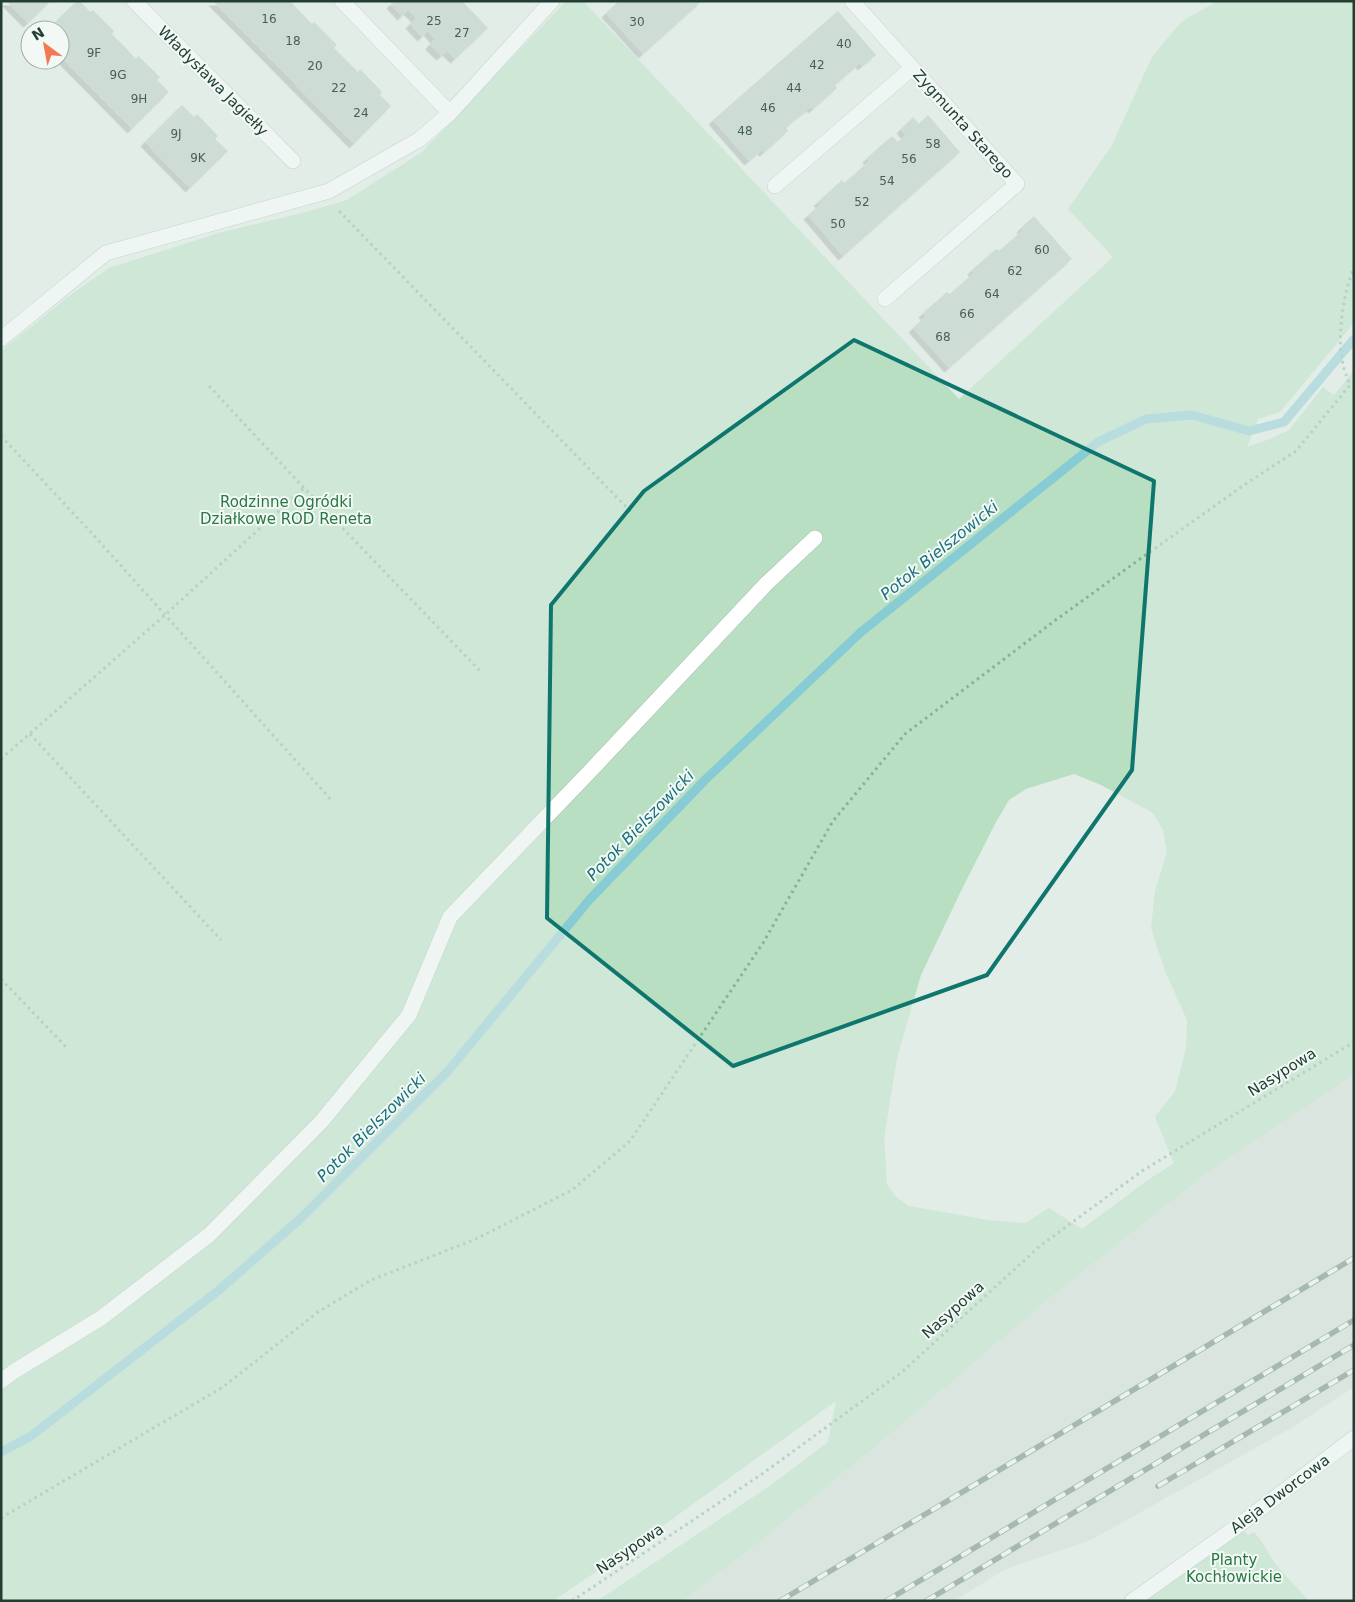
<svg xmlns="http://www.w3.org/2000/svg" width="1355" height="1602" font-family="'DejaVu Sans',sans-serif">
  <style>
    .built { fill: #d0dcd6 }
    .green { fill: #b9dfc2; fill-rule: evenodd }
    .lines { fill: none; stroke-linecap: round; stroke-linejoin: round }
    .stream { stroke: #87cbd4; stroke-width: 9 }
    .building { fill: #b7c7c0; filter: url(#shadow) }
    .lane-casing { stroke: #a4b5ae; stroke-width: 16 }
    .street-casing { stroke: #a4b5ae; stroke-width: 16 }
    .path { stroke: #81b2a0; stroke-width: 3; stroke-dasharray: 2.5 4; stroke-linecap: butt }
    .lane { stroke: #fff; stroke-width: 15 }
    .street { stroke: #fff; stroke-width: 15 }
    .rail-casing { stroke: #5b7a70; stroke-width: 5.5 }
    .rail { stroke: #f2f9f5; stroke-width: 4; stroke-dasharray: 11; stroke-linecap: butt }
    .marked { fill: none; stroke: #0f766e; stroke-width: 4; stroke-linejoin: round }
    .labels { text-anchor: middle; stroke-width: 4; stroke-linejoin: round; paint-order: stroke }
    .number-label { font-size: 12px; fill: #466058 }
    .street-label { font-size: 15px; fill: #213e35; stroke: #f2f9f5 }
    .park-label { font-size: 15px; fill: #297744; stroke: #f2f9f5 }
    .water-label { font-size: 16px; font-style: italic; fill: #18707d; stroke: #f2f9f5 }
  </style>
  <defs>
    <filter id="shadow"><feDropShadow dx="-4.5" dy="4.5" stdDeviation="0" flood-color="#0004"/></filter>
  </defs>
  <rect width="100%" height="100%" fill="#e2ede7"/>
  <path class="built" d="M1354 1075V1387L1293 1427 1091 1540 1006 1569 954 1601H682L759 1542 888 1436 1046 1301 1212 1169Z"/>
  <path class="green" d="M566 1H583L959 399 1113 257 1068 209 1112 145 1152 57 1182 21 1218 1H1354V323L1280 412 1258 419 1247 447 1267 440 1289 430 1323 387 1334 395 1354 370V1075L1212 1169 1046 1301 888 1436 759 1542 682 1601H597L771 1485 828 1442 836 1401 653 1533 553 1601H1V351L69 296 109 268 222 232 306 212 347 200 422 152ZM1074 774 1101 785 1153 813 1163 830 1167 852 1155 891 1151 928 1165 971 1187 1020 1186 1048 1175 1091 1155 1117 1174 1163 1148 1180 1082 1229 1049 1208 1025 1223 988 1220 909 1206 896 1197 887 1184 884 1139 897 1058 921 975 961 891 995 824 1009 800 1026 789Z
    M1239 1525 1248 1535 1254 1532 1260 1539 1276 1565 1309 1601H1124Z"/>
  <g class="lines">
    <path class="stream" d="M1 1452 31 1436 219 1290 300 1219 448 1071 590 899 706 779 861 632 1098 442 1146 419 1192 415 1249 431 1284 422 1354 339"/>
  </g>
  <path class="building" d="M6 1H51L28 23Z
    M77 1H80L90 12 93 10 114 31 112 34 124 46 136 59 138 56 160 77 157 80 169 92 132 129 60 56V30H47Z
    M213 1H290L312 24 314 22 337 45 334 48 358 72 360 69 382 92 380 95 391 106 354 144Z
    M394 1H462L488 28 455 59 447 51 441 56 430 45 435 39 428 31 422 37 410 24 416 18 408 10 402 16 391 4Z
    M619 1H702L643 54 606 13Z
    M838 11 876 55 862 66 860 63 835 85 837 88 813 109 811 107 798 117 786 128 788 131 776 142 764 152 762 150 749 161 713 120Z
    M182 105 194 117 197 114 218 136 215 139 228 151 190 188 145 142Z
    M928 115 960 152 843 256 808 215 821 204 818 202 842 180 844 183 857 172 869 161 867 158 892 136 898 142 906 135 901 129 913 117 919 124Z
    M1034 216 1072 259 949 368 913 328 926 316 923 313 947 292 950 294 961 284 974 273 972 270 996 249 999 251 1023 230 1021 228Z"/>
  <g class="lines">
    <g class="lane-casing">
      <path id="lane" d="M1 339 106 253 329 191 420 139 450 113 552 1
        M1 1381 13 1372 101 1318 209 1235 321 1122 409 1015 450 917 594 767 767 583 815 538"/>
    </g>
    <g class="street-casing">
      <path id="street" d="M134 1 293 161
        M342 1 450 113
        M852 1 1017 184 885 299
        M775 186 912 68
        M1132 1601 1239 1525 1354 1438"/>
    </g>
    <path class="path" d="M339 211 633 514
      M209 386 304 488 481 672
      M1 436 88 529 333 802
      M30 734 221 940
      M1 759 165 615 304 488
      M1 979 66 1047
      M1 1518 223 1387 318 1312 371 1280 476 1239 572 1190 630 1141 763 943 833 821 905 734 1053 622 1140 559 1244 485 1296 451 1350 385C1347 377 1343 368 1342 359 1337 334 1344 291 1354 267
      M572 1601 762 1474 902 1372 1040 1246 1142 1171 1354 1042"/>
    <use href="#lane" class="lane"/>
    <use href="#street" class="street"/>
    <g class="rail-casing">
      <path id="rail" d="M1158 1486 1354 1370
        M780 1601 1354 1258
        M886 1601 1354 1320
        M926 1601 1354 1345"/>
    </g>
    <use href="#rail" class="rail"/>
  </g>
  <path d="M0 0H1355V1602H0ZM854 340 1154 481 1132 770 987 975 733 1066 547 918 551 605 644 491Z" fill="#e2ede7" fill-opacity=".55" fill-rule="evenodd"/>
  <path class="marked" d="M854 340 1154 481 1132 770 987 975 733 1066 547 918 551 605 644 491Z"/>
  <g class="labels">
    <g class="number-label">
      <text x="269" y="23">16</text>
      <text x="434" y="25">25</text>
      <text x="637" y="26">30</text>
      <text x="462" y="37">27</text>
      <text x="293" y="45">18</text>
      <text x="844" y="48">40</text>
      <text x="94" y="57">9F</text>
      <text x="817" y="69">42</text>
      <text x="315" y="70">20</text>
      <text x="118" y="79">9G</text>
      <text x="339" y="92">22</text>
      <text x="794" y="92">44</text>
      <text x="139" y="103">9H</text>
      <text x="768" y="112">46</text>
      <text x="361" y="117">24</text>
      <text x="745" y="135">48</text>
      <text x="176" y="138">9J</text>
      <text x="933" y="148">58</text>
      <text x="198" y="162">9K</text>
      <text x="909" y="163">56</text>
      <text x="887" y="185">54</text>
      <text x="862" y="206">52</text>
      <text x="838" y="228">50</text>
      <text x="1042" y="254">60</text>
      <text x="1015" y="275">62</text>
      <text x="992" y="298">64</text>
      <text x="967" y="318">66</text>
      <text x="943" y="341">68</text>
    </g>
    <g class="street-label">
      <text transform="translate(213 81) rotate(45)" y="5">Władysława Jagiełły</text>
      <text transform="translate(963 124) rotate(48)" y="5">Zygmunta Starego</text>
      <text transform="translate(1282 1072) rotate(-32)" y="5">Nasypowa</text>
      <text transform="translate(953 1310) rotate(-42)" y="5">Nasypowa</text>
      <text transform="translate(1280 1494) rotate(-37)" y="5">Aleja Dworcowa</text>
      <text transform="translate(630 1549) rotate(-34)" y="5">Nasypowa</text>
    </g>
    <g class="park-label">
      <text x="286" y="507">Rodzinne Ogródki<tspan x="286" dy="17">Działkowe ROD Reneta</tspan></text>
      <text x="1234" y="1565">Planty<tspan x="1234" dy="17">Kochłowickie</tspan></text>
    </g>
    <g class="water-label">
      <text transform="translate(939 550) rotate(-39)" y="6">Potok Bielszowicki</text>
      <text transform="translate(640 825) rotate(-46)" y="6">Potok Bielszowicki</text>
      <text transform="translate(371 1127) rotate(-45)" y="6">Potok Bielszowicki</text>
    </g>
  </g>
  <rect width="1355" height="1602" fill="none" stroke="#213e35" stroke-width="5"/>
  <g transform="translate(45 45) rotate(328)"><circle r="24" fill="#f2f9f5" stroke="#9eaea8"/>
  <path d="M0-4L9 19L0 12L-9 19Z" fill="#f77755"/>
  <text y="-8" font-size="14" font-weight="bold" text-anchor="middle" fill="#213e35">N</text>
  </g>
</svg>
